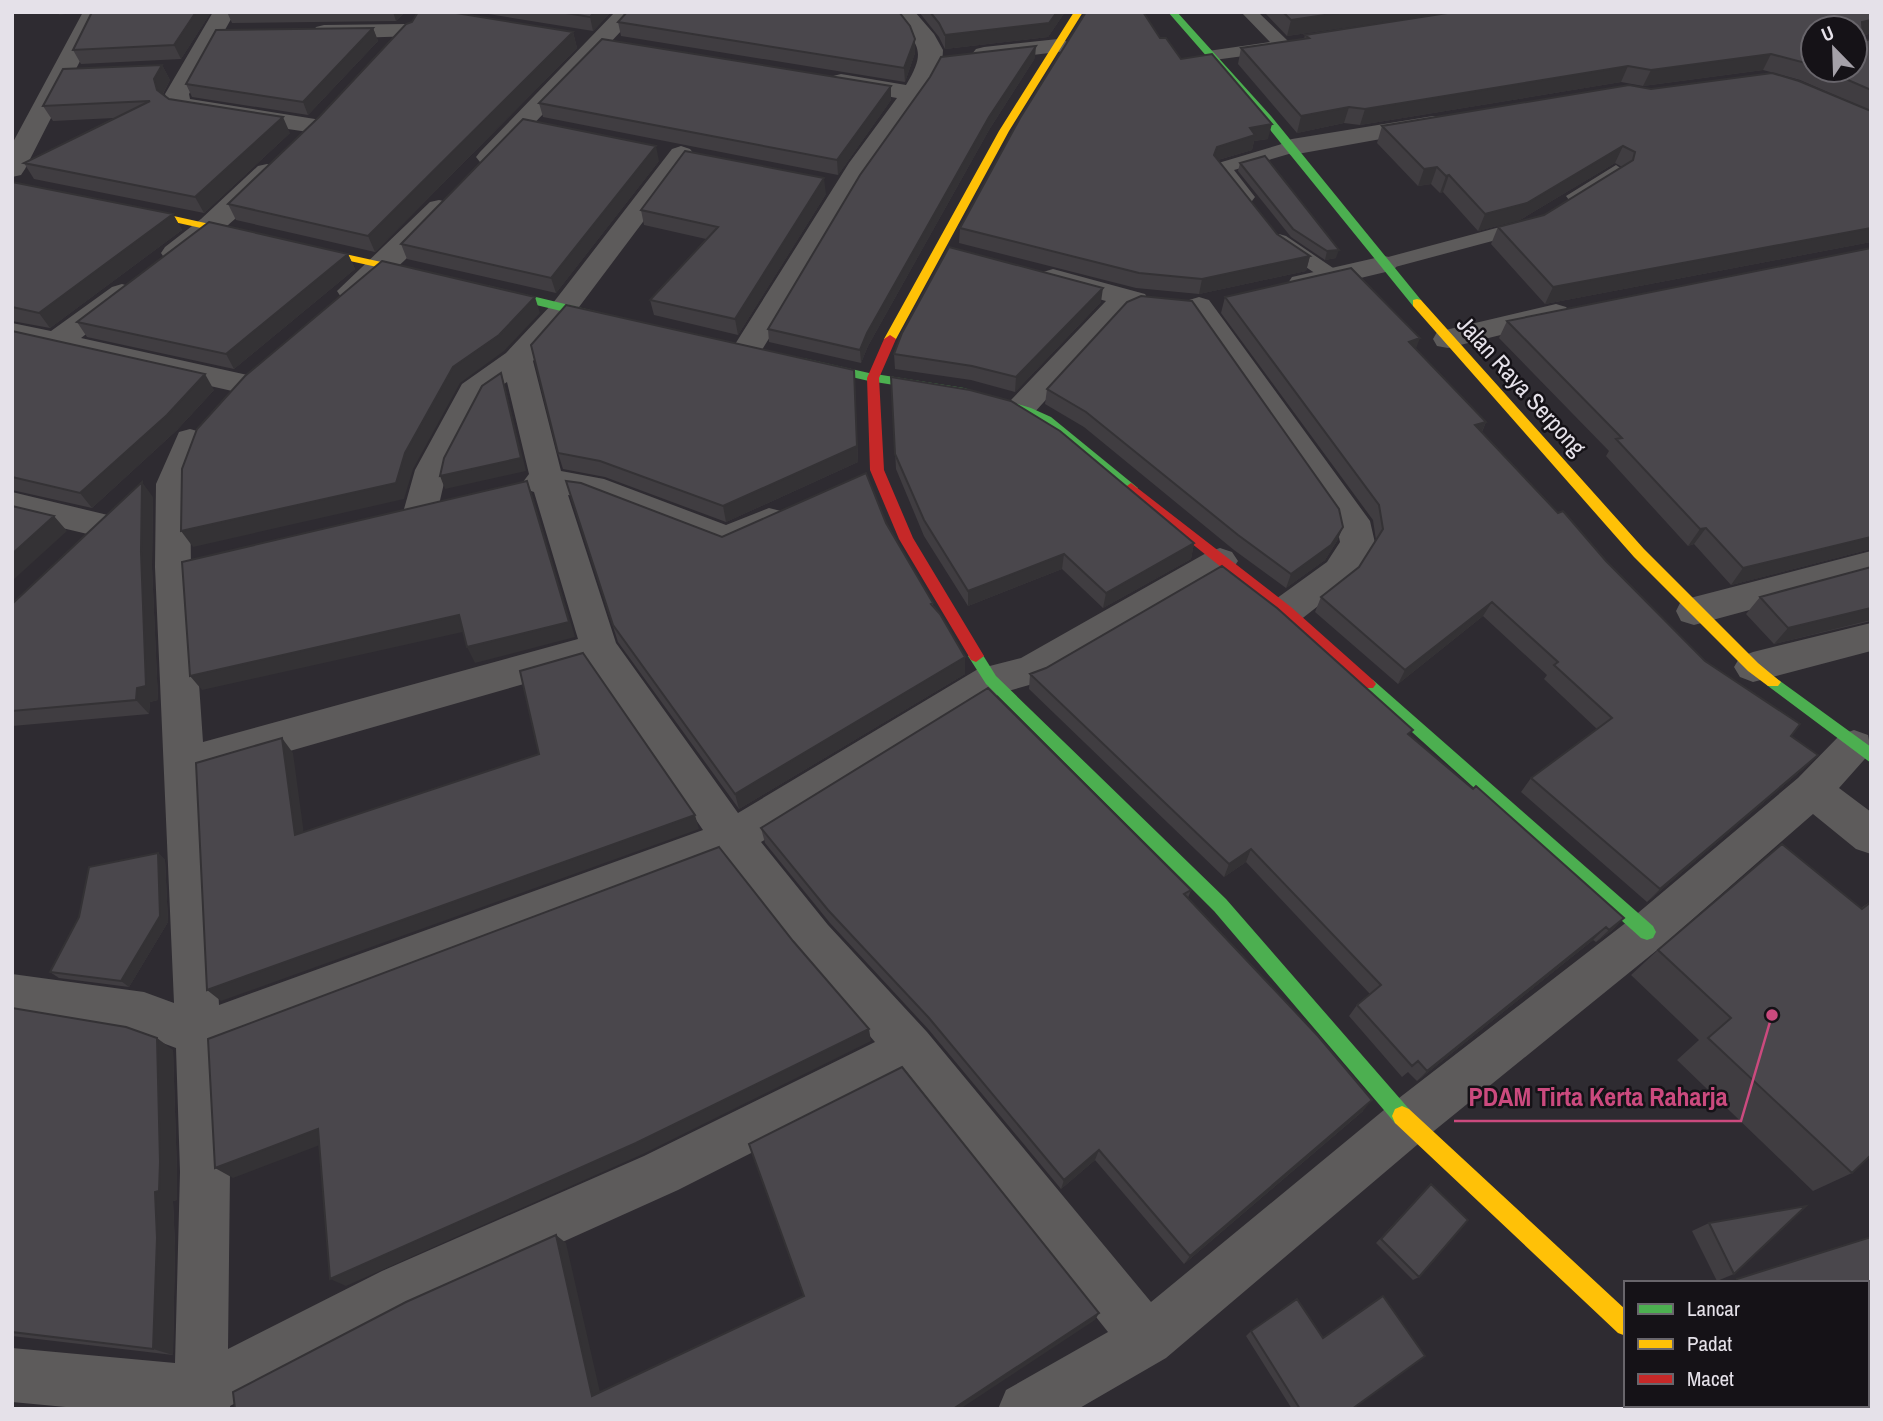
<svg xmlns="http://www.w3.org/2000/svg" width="1883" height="1421" font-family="'Archivo Narrow',sans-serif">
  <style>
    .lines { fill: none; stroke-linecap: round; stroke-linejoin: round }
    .lane { fill: #5d5b5b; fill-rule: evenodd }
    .street { fill: #5d5b5b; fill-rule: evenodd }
    .fast { fill: #4caf50; fill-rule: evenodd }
    .slow { fill: #ffc107; fill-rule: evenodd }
    .jam { fill: #c62828; fill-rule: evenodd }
    .wall { fill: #403d41; fill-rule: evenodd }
    .shaded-wall { fill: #343235 }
    .building { fill: #4a474c; stroke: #343235; stroke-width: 2 }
    .labels { text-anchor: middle; stroke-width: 5; stroke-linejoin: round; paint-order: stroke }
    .street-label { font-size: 24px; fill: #e5e1e9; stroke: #151217 }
    .leader { fill: none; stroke: #cb4a7e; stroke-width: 2.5 }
    .callout-dot { fill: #cb4a7e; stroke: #151217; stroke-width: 2.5 }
    .callout-label { font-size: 26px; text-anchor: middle; font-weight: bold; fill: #cb4a7e; stroke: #151217; stroke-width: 5; stroke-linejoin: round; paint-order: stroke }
  </style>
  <rect width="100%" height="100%" fill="#2e2b31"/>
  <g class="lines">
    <path class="lane" d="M1241 12H1258L1289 42 1291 46 1289 50 1214 60 1208 59 1206 55 1208 51 1270 42Z
      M1292 141 1299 143 1301 147 1299 151 1234 170 1255 197 1252 201H1238L1213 168 1215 164Z
      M1616 165 1625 171 1623 175 1583 200H1569L1566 196Z
      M1530 219 1537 221 1540 225 1537 229 1384 270 1377 268 1374 264 1377 260Z
      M1279 234 1286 236 1339 272 1342 276 1339 280H1325L1272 244 1269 240 1272 236Z"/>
    <path class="street" d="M83 12H105L25 169 21 175 12 177V144Z
      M213 12H235L189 94 190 99 315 119 324 121 327 126 324 131 315 133 186 114 170 108 165 94Z
      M615 12H639L498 162 489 165 480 162 476 157 480 152Z
      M892 12H915L934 34 943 50C943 77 917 104 902 124 846 196 807 280 758 356L747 359 736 356 732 349 849 163 897 98 841 88 833 86 829 81 833 76 841 74 906 85C930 46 914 44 892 12Z
      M407 24 415 26 418 31 415 36 324 39 316 37 313 32 316 27 324 25Z
      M1058 39 1066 41 1070 46 1066 51 984 61 976 59 972 54 976 49 984 47Z
      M1433 116 1442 118 1445 123 1442 128 1292 155 1283 152 1279 147 1283 142 1292 139Z
      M681 146 690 149 694 154 573 315 533 361 561 471 604 479 726 525 769 508 781 511 786 520 781 529 727 552 587 498 568 495 616 643 738 813 978 669 1021 658 1208 552 1220 548 1232 552 1238 561 1232 570 1043 681 1001 693 761 842 828 925 927 1032 1151 1302 1390 1105 1632 918 1798 778 1840 735 1854 730 1868 735 1871 752 1839 788 1871 812V854L1856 849 1813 814 1662 946 1424 1139 1166 1358 1078 1409H998L1006 1390 1108 1332 904 1076 678 1190 418 1307 230 1406V1409H87L12 1402V1348L175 1363 180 1172 176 1048 144 1036 12 1016V974L144 992 174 1003 155 567 156 484 179 432 190 429 201 432 206 440 190 484 191 567 203 742 578 639 534 492 528 490 523 482 529 474 507 382 485 397 447 470 438 509 433 518 421 521 409 518 404 509 415 470 462 384 506 353 553 303 672 149ZM590 665 703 830 219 1005 206 775ZM724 859 798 953 875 1042 644 1156 382 1271 228 1349 230 1172 222 1049Z
      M267 164 276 166 280 172C265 193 209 245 186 258 179 262 173 261 165 259L161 253 165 247 201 219 258 166Z
      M439 200 448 202 452 208C439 228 382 285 362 296 355 301 348 299 341 297L337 291 430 202Z
      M1384 256 1394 258 1398 264 1394 270 1302 292 1292 289 1288 283 1292 277Z
      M1053 269 1145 294 1149 300 1145 306 1123 315 1033 414 1022 417 1011 414 1006 407 1011 400 1106 301 1043 284 1039 278 1043 272Z
      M122 284 132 287 136 293 132 299 81 338 252 376 256 383 252 390 241 393 12 341V323L51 331 112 287Z
      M1199 297 1209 300 1370 521 1375 543 1351 580 1299 621 1286 625 1273 621 1268 611 1273 601 1327 562 1340 542 1336 523 1184 306 1189 300Z
      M1556 304 1566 307 1571 313 1566 319 1448 348 1437 346 1433 339 1437 332Z
      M12 492 112 516 117 525 112 534 100 537 12 516Z
      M1871 551V577L1694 625 1681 621 1676 611 1681 601 1694 597Z
      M1871 623V651L1753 682 1740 677 1734 667 1740 657 1753 652Z
      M1676 1405H1733L1734 1409H1677Z"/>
    <path class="fast" d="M1168 12H1177L1271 116 1421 300V306H1413L1263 121Z
      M486 285 615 316 621 320 615 324 482 292 480 289Z
      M803 358 869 373 964 388 1031 408 1051 417 1138 488 1136 491H1126L1041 423 1021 414 963 396 869 381 799 365V359Z
      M976 650 981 652 996 676 1226 899 1409 1109 1412 1116 1409 1123 1402 1126 1395 1123 1214 911 986 684 968 656Z
      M1773 676 1871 747V763L1768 686 1765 682 1768 678Z
      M1368 678 1373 680 1653 926 1656 932 1653 938 1647 940 1641 938 1363 688 1360 684 1363 680Z"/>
    <path class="slow" d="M1074 12H1083L1009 131 896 339 890 343 886 342 884 339 999 131Z
      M124 205 431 273 437 276 431 279 120 210 119 208Z
      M1417 299 1421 300 1644 549 1758 663 1781 682 1778 686H1768L1748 671 1634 557 1413 306V300Z
      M1402 1106 1409 1109 1626 1310V1336L1618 1333 1395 1123 1392 1116 1395 1109Z"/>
    <path class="jam" d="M890 335 896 339 879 378 884 470 913 538 984 656 976 662 971 660 899 539 870 470 867 378 884 339Z
      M1131 483 1291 607 1373 680 1376 684 1373 688H1363L1281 615 1126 491 1124 488Z"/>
  </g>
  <path class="wall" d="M92 12H211L181 59 81 64 73 50Z
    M227 12H405L396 21 232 23Z
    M476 12H611L593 31Z
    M919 12H1065L1048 37 945 49 939 37Z
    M1264 12H1451L1287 36Z
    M1454 12H1871V33L1863 36V41L1871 39V242L1545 304 1491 244 1498 227 1544 215 1622 167 1615 163 1520 220 1478 231 1443 192 1440 193 1431 184 1418 186 1377 143 1382 126 1629 85 1651 89 1772 73 1799 81 1862 107 1800 80 1763 70 1643 86 1621 82 1360 125 1344 123 1297 133 1238 64 1241 48 1304 39 1305 35ZM1813 28H1855V70H1813Z
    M412 22 573 32 577 48 375 252 236 220 228 204 319 117Z
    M618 22 915 39V53L905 82 621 36Z
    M373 28 378 41 308 115 192 97 186 84Z
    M1160 38 1268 139 1254 141 1252 150 1218 160 1277 234 1310 256 1306 271 1199 294 1136 288 959 243 960 228Z
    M1035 58 989 130 868 346 861 363 769 342 768 329Z
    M162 65 170 80 163 94 169 99 290 133 204 213 34 179 24 163 114 118 53 121 43 106Z
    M891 100 838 175 543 117 539 103Z
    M659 161 556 293 407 259 401 244Z
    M1240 163 1336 258 1325 260 1291 237 1238 171Z
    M12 182 173 214 182 230 50 328 12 321Z
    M826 194 738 335 654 315 650 300 706 239 644 225 641 210Z
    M1871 248V549L1731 585 1694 544 1688 546 1606 456 1609 451 1499 338 1507 321Z
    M348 254 355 269 234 369 87 337 77 322Z
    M1225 297 1416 349 1486 422 1482 432 1558 513 1705 661 1791 736 1804 768 1647 902 1521 792 1531 778 1597 729 1544 679 1547 675 1483 616 1398 684 1315 612 1321 597 1359 567 1376 540 1373 520 1221 313Z
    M1101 302 1015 392 971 380 895 369 894 354Z
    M12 331 214 390 177 430 92 508 12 490Z
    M891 377 1194 543 1191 559 1103 608 1062 569 968 606 924 536 896 469Z
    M855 386 858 462 726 522 605 477 563 469 558 453Z
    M1047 389 1343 527 1337 541 1325 560 1286 588 1234 550 1084 427 1045 404Z
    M566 481 722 537 886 523 933 603V607L965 674 739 809 618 642Z
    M153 497 152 567 158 700 150 702 149 714 12 726V604Z
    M1871 567V621L1774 644 1746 614 1760 597Z
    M1030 674 1410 735 1624 918 1611 931 1596 942 1593 940 1417 1081 1408 1072 1402 1077 1349 1016 1357 1005 1370 994 1246 862 1224 877 1029 689Z
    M761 828 1191 890 1188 898 1363 1111 1184 1264 1095 1160 1061 1189 929 1030 830 923 765 843Z
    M158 853 165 860 168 922 129 987 59 978 50 972 79 917Z
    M1871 901 1852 1173 1813 1191 1677 1060 1699 1040 1631 975 1658 950 1861 908Z
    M12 1008 173 1050 177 1172V1200L173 1201 175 1246 173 1355 12 1336Z
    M1431 1184 1419 1277 1413 1280 1376 1243Z
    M1709 1223 1734 1274 1717 1281 1692 1231Z
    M1871 1237V1336H1867V1283H1727Z
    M1251 1331 1352 1409H1292L1246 1336Z"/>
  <path class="shaded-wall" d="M58 12H80L59 15Z
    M196 12H211L181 59 174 45Z
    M393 12H405L396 21Z
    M594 12H611L593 31 590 17Z
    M1057 12H1065L1048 37 945 49V35Z
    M1345 12H1451L1287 36 1291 20Z
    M1871 20V33L1855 38 1862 22Z
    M373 28 378 41 308 115 303 102Z
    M573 32 577 48 375 252 368 236Z
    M915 39V53L905 82 904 68Z
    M1036 46 1035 58 989 130 868 346 861 363 860 350 867 333 989 117Z
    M1771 54 1763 70 1643 86 1651 70Z
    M162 65 170 80 162 95 157 90 154 79Z
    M1628 66 1621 82 1360 125 1365 109Z
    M891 86V100L838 175 837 160Z
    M1349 107 1344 123 1297 133 1301 116Z
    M283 117 290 133 204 213 195 197Z
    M1272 124 1268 139 1254 141 1252 150 1214 161V155L1217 147 1250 128Z
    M656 146 659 161 556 293 551 278Z
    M1623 146 1615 163 1520 220 1478 231 1485 214Z
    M1437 167 1431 184 1418 186 1424 169Z
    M1449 175 1443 192 1440 193 1446 176Z
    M824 178 826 194 738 335 735 319Z
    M173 214 182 230 50 328 39 313Z
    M1871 228V242L1545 304 1553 287Z
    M1339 250 1336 258 1325 260 1327 251Z
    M348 254 355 269 234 369 226 354Z
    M1310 256 1306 271 1199 294 1202 279Z
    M1103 288 1101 302 1015 392 1016 377Z
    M535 297 540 313 504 351 460 383 413 469 404 499 193 547 181 531 405 453 453 367Z
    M1420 338 1414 354 1409 342Z
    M854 370 858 462 726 522 723 506Z
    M501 373 505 386 526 471 445 489 440 476Z
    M205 374 214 390 177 430 92 508 80 493Z
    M1486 422 1479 438 1475 425Z
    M527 481 533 497 575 637 475 663 467 647Z
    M142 482 153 497 152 567 158 700 150 702 149 714 136 700Z
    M54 516 67 531 12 581V554Z
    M1343 527 1337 541 1325 560 1286 588 1291 574Z
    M1706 528 1694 544 1688 546 1700 529Z
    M1871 537V549L1731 585 1743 568Z
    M1194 543 1191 559 1103 608 1106 593Z
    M1064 554 1062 569 968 606V591Z
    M1492 602 1483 616 1398 684 1405 670Z
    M1871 608V620L1774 644 1788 628Z
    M459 615 467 631 202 690 190 676Z
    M965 657V674L739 809 735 794Z
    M282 738 293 753 306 849 295 835Z
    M1818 755 1804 768 1647 902 1660 889Z
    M695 815 699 829 221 1001 207 990Z
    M1251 849 1246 862 1224 877 1229 864Z
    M158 853 165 860 168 922 129 987 121 981Z
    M1624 918 1611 931 1596 942 1609 930Z
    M1606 927 1593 940 1417 1081 1427 1071Z
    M869 1029 871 1041 643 1154 346 1286 330 1279Z
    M157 1038 173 1050 177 1172V1200L173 1201 175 1246 173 1355 153 1349Z
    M1372 1100 1363 1111 1184 1264 1190 1256Z
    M318 1129 333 1140 233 1178 215 1168Z
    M1099 1150 1095 1160 1061 1189 1064 1180Z
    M556 1235 566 1243 602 1401 592 1396Z
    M1099 1313 1095 1320 960 1409H953Z"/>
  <path class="building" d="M92 12H196L174 45 73 50Z
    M418 12H450L573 32 368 236 228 204 319 117 406 24 412 22Z
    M560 12H594L590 17Z
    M627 12H899L910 26 915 39 904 68 618 22Z
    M930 12H1057L1049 23 945 35 939 23Z
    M1086 12H1143L1160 38H1166L1181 59 1212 54 1272 124 1250 128 1255 135 1217 147 1214 155 1277 234 1310 256 1202 279 1139 273 960 228 1020 118Z
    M1283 12H1345L1291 20Z
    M1454 12H1871V20L1862 22 1863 41 1871 39V90L1825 70H1855V28H1813V65L1771 54 1651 70 1628 66 1365 109 1349 107 1301 116 1241 48 1309 38 1305 35Z
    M373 28 303 102 186 84 216 30Z
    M602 39 891 86 837 160 539 103Z
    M1036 46 989 117 867 333 860 350 768 329 860 175 930 77 941 57Z
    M162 65 154 79 157 90 169 99 283 117 195 197 24 163 150 101 43 106 63 69Z
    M1772 73 1799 81 1871 111V228L1553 287 1498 227 1544 215 1633 160 1635 152 1623 146 1527 203 1485 214 1449 175 1446 176 1437 167 1424 169 1382 126 1629 85 1651 89Z
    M523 119 656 146 551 278 401 244Z
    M685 151 824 178 735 319 650 300 718 227 641 210Z
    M1265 156 1339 250 1327 251 1293 229 1240 163Z
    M12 182 173 214 39 313 12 307Z
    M209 222 348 254 226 354 77 322Z
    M949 247 1103 288 1016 377 972 366 894 354 902 333Z
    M1871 248V537L1743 568 1706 528 1700 529 1616 439 1622 438 1507 321Z
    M382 261 535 297 499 335 453 367 405 453 396 483 181 531 182 469 197 429 245 376Z
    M1351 268 1420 338 1409 342 1486 422 1475 425 1558 513 1563 511 1606 561 1705 661 1800 724 1791 736 1818 755 1660 889 1531 778 1612 718 1554 665 1558 662 1492 602 1405 670 1321 597 1359 567 1383 529 1379 505 1225 297Z
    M1141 296 1192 301 1339 509 1343 527 1331 545 1291 574 1238 535 1086 412 1047 389 1127 302Z
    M566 305 854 370 857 446 723 506 600 461 558 453 531 345Z
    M12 331 205 374 167 415 80 493 12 477Z
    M501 373 521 458 440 476 444 458 482 386Z
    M891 377 970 390 1011 401 1060 431 1194 543 1106 593 1064 554 968 591 924 520 895 454Z
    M866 473 886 523 933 603 931 604 940 614 965 657 735 794 613 625 566 481 581 483 722 537Z
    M527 481 569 622 467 647 459 615 190 676 182 562Z
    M142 482 141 552 146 686 137 688 136 700 12 711V604Z
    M12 506 54 516 12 554Z
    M1222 566 1277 608 1413 730 1408 734 1473 789 1476 786 1624 918 1609 930 1606 927 1427 1071 1418 1061 1412 1066 1357 1005 1381 985 1251 849 1229 864 1030 674 1046 668Z
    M1871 567V608L1788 628 1760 597Z
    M583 653 695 815 207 990 196 763 282 738 295 835 539 754 520 671Z
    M988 688 1191 890 1184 894 1318 1036 1372 1100 1190 1256 1099 1150 1064 1180 929 1018 828 910 761 828Z
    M1782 844 1862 909 1871 902V1155L1852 1173 1708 1038 1731 1018 1658 950Z
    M719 847 793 941 869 1029 636 1143 330 1279 318 1129 215 1168 208 1039Z
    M158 853 160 916 121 981 50 972 79 917 89 867Z
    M12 1008 126 1027 157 1038 160 1162 159 1191 155 1192 157 1238 153 1349 12 1332Z
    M902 1067 1099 1313 953 1409H235L233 1392 406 1302 556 1235 592 1396 804 1296 749 1144Z
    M1431 1184 1468 1220 1419 1277 1381 1239Z
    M1806 1206 1734 1274 1709 1223Z
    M1871 1237V1334H1867V1283H1738L1737 1279Z
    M1383 1296 1425 1356 1352 1409H1300L1251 1331 1297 1299 1323 1338Z"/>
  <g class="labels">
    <g class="street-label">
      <text transform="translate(1521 386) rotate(48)" y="8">Jalan Raya Serpong</text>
    </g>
  </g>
  <path class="leader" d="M1772 1015L1741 1121H1454"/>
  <circle class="callout-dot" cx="1772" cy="1015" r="7"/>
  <g class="callout-label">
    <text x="1598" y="1106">PDAM Tirta Kerta Raharja</text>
  </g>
  <rect width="1883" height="1421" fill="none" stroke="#e5e1e9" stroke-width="28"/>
  <rect x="1624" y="1281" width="245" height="126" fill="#151217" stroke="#68656b" stroke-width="2"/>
  <rect x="1638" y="1304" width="35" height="10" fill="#4caf50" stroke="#68656b" stroke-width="2"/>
  <text x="1687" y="1316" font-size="21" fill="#e5e1e9">Lancar</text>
  <rect x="1638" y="1339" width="35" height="10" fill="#ffc107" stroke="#68656b" stroke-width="2"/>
  <text x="1687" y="1351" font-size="21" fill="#e5e1e9">Padat</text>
  <rect x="1638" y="1374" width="35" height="10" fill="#c62828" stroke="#68656b" stroke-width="2"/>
  <text x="1687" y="1386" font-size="21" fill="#e5e1e9">Macet</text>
  <g transform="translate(1834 49) rotate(337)"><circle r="33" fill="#151217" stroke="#68656b" stroke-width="2"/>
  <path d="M0-5L12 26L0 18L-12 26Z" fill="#a5a1a9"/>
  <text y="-10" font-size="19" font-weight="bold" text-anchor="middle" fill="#e5e1e9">U</text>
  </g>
</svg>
